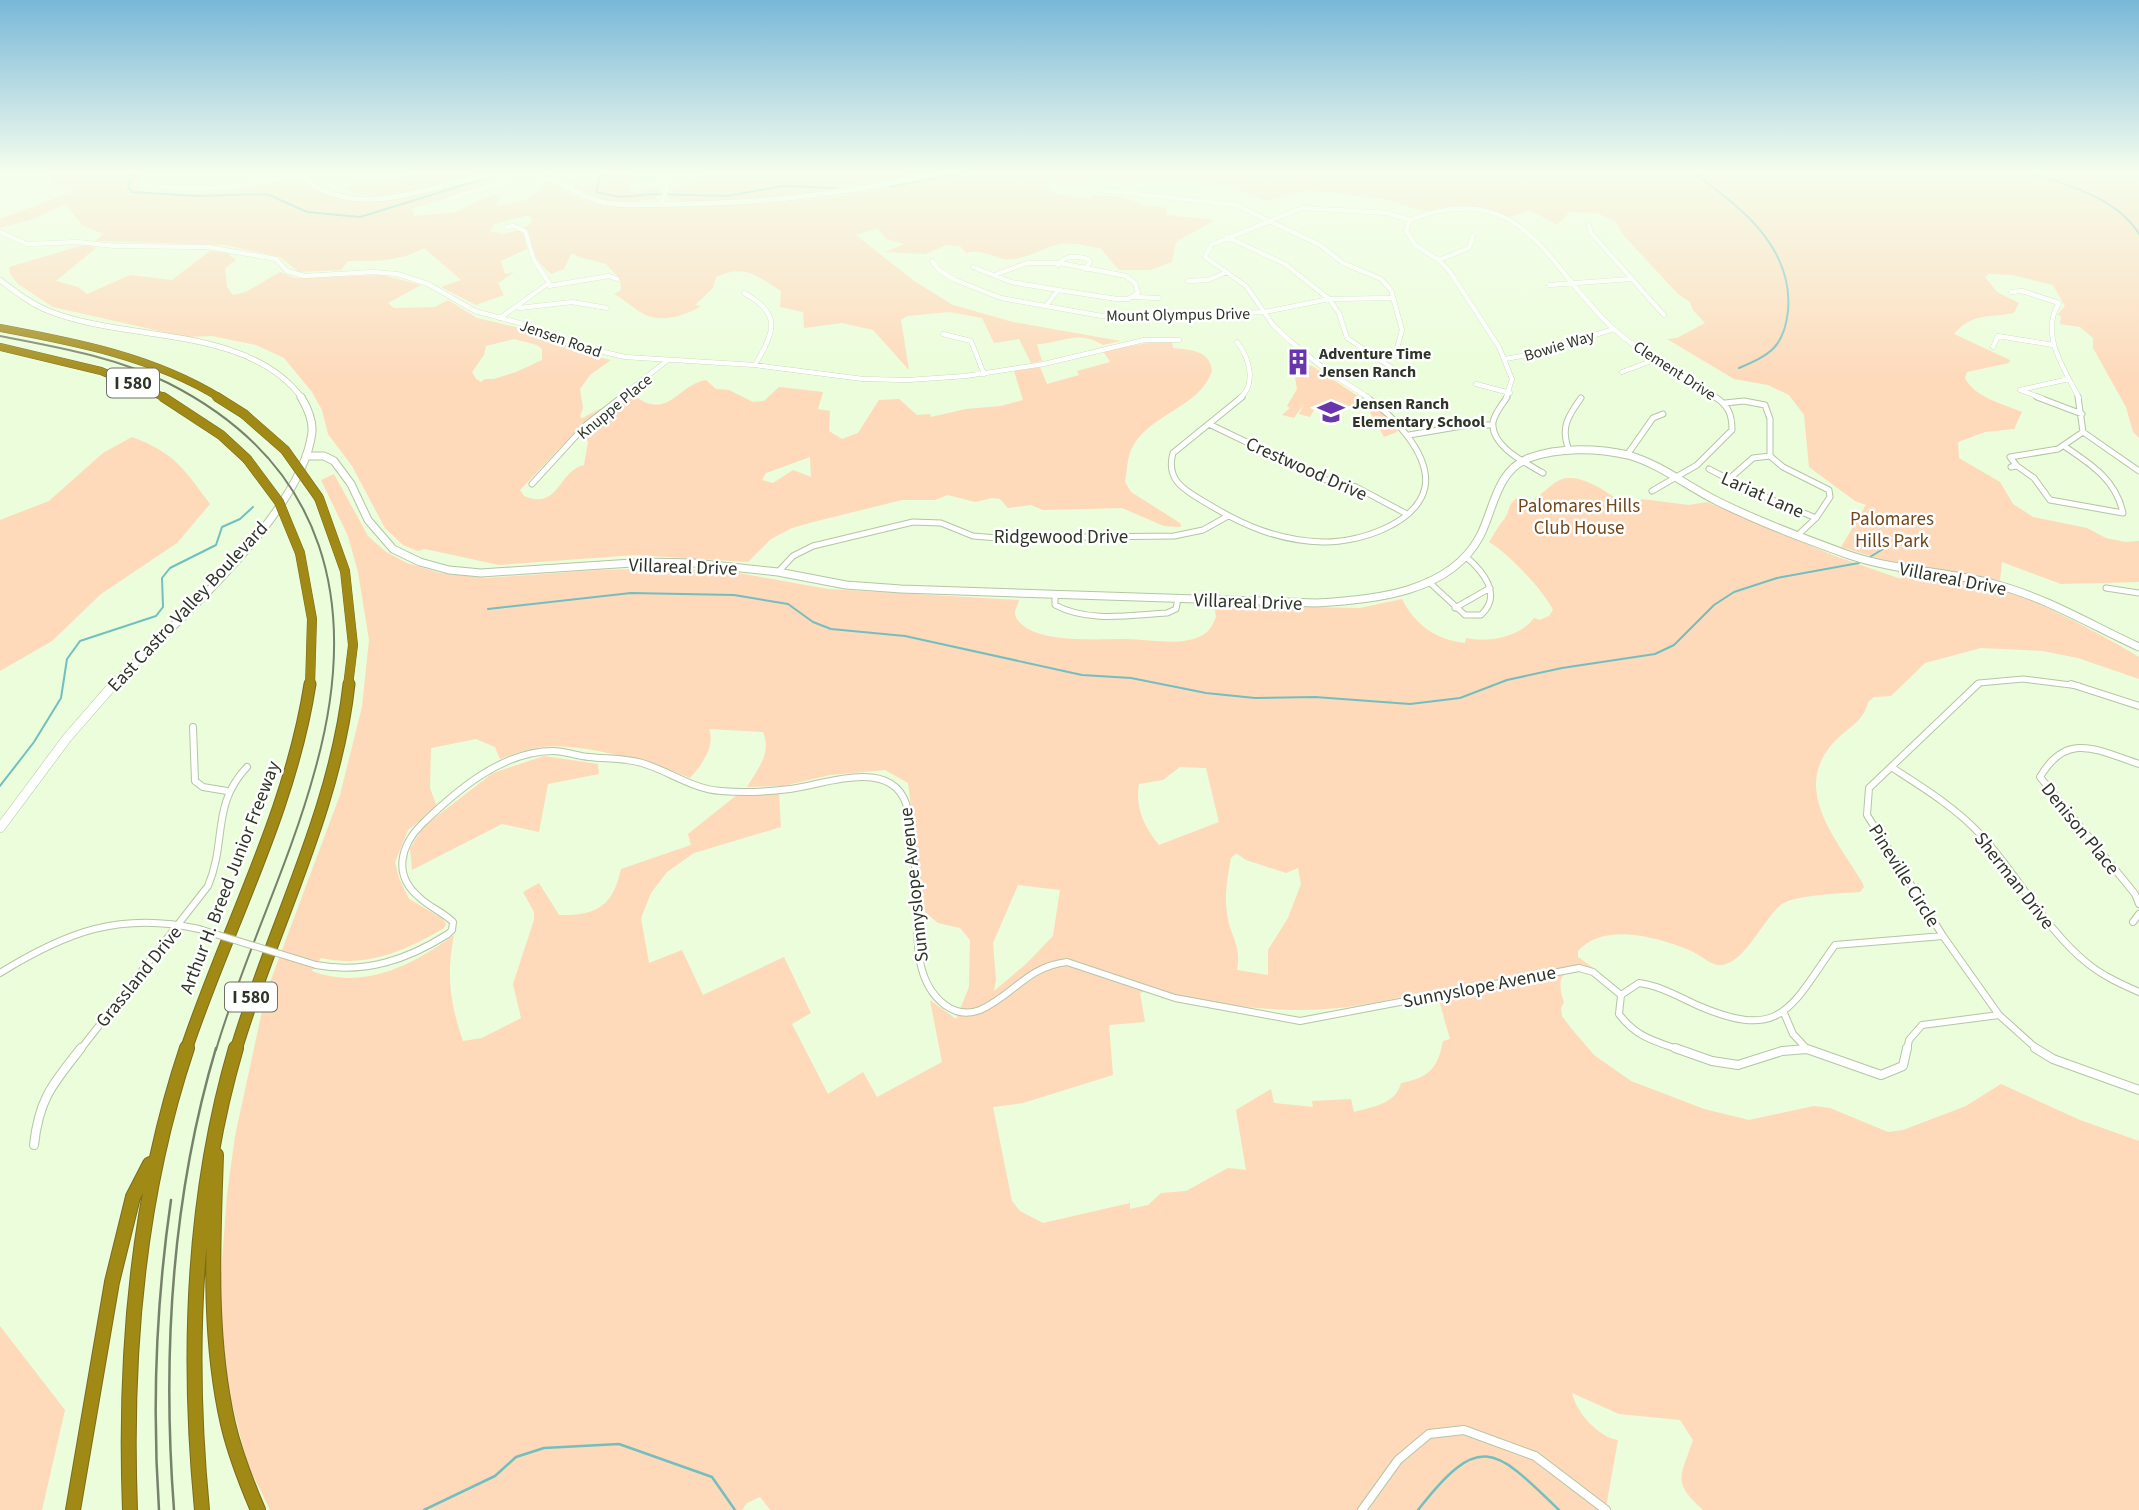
<svg xmlns="http://www.w3.org/2000/svg" width="2139" height="1510" font-family="'Source Sans 3',sans-serif">
  <style>
    .green { fill: #fed9ba; fill-rule: evenodd }
    .lines { fill: none; stroke-linecap: round; stroke-linejoin: round }
    .stream-far1 { stroke: #72bfc1; stroke-width: 2 }
    .stream { stroke: #72bfc1; stroke-width: 2.5 }
    .street-far3-casing { stroke: #b4c6a4; stroke-width: 5 }
    .street-far2-casing { stroke: #b4c6a4; stroke-width: 7 }
    .street-far1-casing { stroke: #b4c6a4; stroke-width: 8 }
    .street-casing { stroke: #b4c6a4; stroke-width: 10 }
    .secondary-far2-casing { stroke: #b4c6a4; stroke-width: 6 }
    .secondary-far1-casing { stroke: #b4c6a4; stroke-width: 9 }
    .secondary-casing { stroke: #b4c6a4; stroke-width: 10 }
    .highway-far3-casing { stroke: #796c1b; stroke-width: 8 }
    .highway-far2-casing { stroke: #796c1b; stroke-width: 10 }
    .highway-far1-casing { stroke: #796c1b; stroke-width: 13 }
    .highway-casing { stroke: #796c1b; stroke-width: 16 }
    .street-far3 { stroke: #fff; stroke-width: 4.5 }
    .street-far2 { stroke: #fff; stroke-width: 5 }
    .street-far1 { stroke: #fff; stroke-width: 6 }
    .street { stroke: #fff; stroke-width: 8 }
    .secondary-far2 { stroke: #fff; stroke-width: 5 }
    .secondary-far1 { stroke: #fff; stroke-width: 7 }
    .secondary { stroke: #fff; stroke-width: 9 }
    .highway-far3 { stroke: #a18915; stroke-width: 7 }
    .highway-far2 { stroke: #a18915; stroke-width: 9 }
    .highway-far1 { stroke: #a18915; stroke-width: 11 }
    .highway { stroke: #a18915; stroke-width: 14 }
    .rail-far1 { stroke: #77826c; stroke-width: 2 }
    .rail { stroke: #77826c; stroke-width: 2.5 }
    .street-bridge-casing { stroke: #b4c6a4; stroke-width: 8; stroke-linecap: butt }
    .highway-bridge-casing { stroke: #796c1b; stroke-width: 10; stroke-linecap: butt }
    .street-bridge { stroke: #fff; stroke-width: 6 }
    .highway-bridge { stroke: #a18915; stroke-width: 9 }
    .labels { text-anchor: middle; stroke-width: 5; stroke-linejoin: round; paint-order: stroke }
    .far-street-label { font-size: 16px; fill: #2e3527; stroke: #fff }
    .far-poi-label { font-size: 16px; font-weight: bold; fill: #2e3527; stroke: #fff; text-anchor: start }
    .shield { fill: #fff; stroke: #6d7268; stroke-width: 2 }
    .shield-label { font-size: 18px; font-weight: bold; fill: #2e3527 }
    .street-label { font-size: 19px; fill: #2e3527; stroke: #fff }
    .park-label { font-size: 19px; fill: #734619; stroke: #fff }
  </style>
  <rect width="100%" height="100%" fill="#ebfdda"/>
  <path class="green" d="M52 171H150L138 183V188L142 191C194 199 243 189 294 179 321 196 344 202 377 201L490 176 483 189 412 208 414 216 456 212 482 199 501 193 496 206 527 200 546 181 584 201 605 206 637 208 760 204 820 199 867 192 960 171H2139V438L2133 432 2126 407 2093 348V338L2080 327 2060 324 2061 316 2057 315 2065 306 2053 285 2012 275 1989 274 1985 277 1997 292 2019 303 2014 313C1990 318 1972 312 1954 334L2010 360 2009 363 1967 372 1965 378C1974 397 2003 404 2022 412L2014 429 1985 432 1958 442 1959 458 2000 482 2013 504 2033 517 2087 528 2106 538 2125 542 2139 541V582L2061 584 2002 562 2000 581 1880 559 1841 547 1866 505 1855 501 1809 467 1804 415 1789 395 1768 385 1734 379 1667 339 1677 338 1705 323 1693 310 1690 302 1678 294 1625 237 1615 221 1597 213 1570 212 1557 225 1530 210 1511 217 1479 207 1453 206 1423 211 1384 199 1308 190 1266 201 1227 185 1194 181H1111L1092 176 1083 185C1070 182 1057 179 1045 187L1054 193 1092 199 1093 195 1122 197 1145 205 1167 208 1166 215 1215 220 1176 242 1172 262 1150 270H1119L1100 248C1088 246 1073 242 1061 244 1042 247 1024 262 1003 259 992 256 979 249 966 253L960 246 947 245 925 254 885 252 904 244 886 239 877 228 856 235 914 281 953 305 1013 322 1121 341 1103 345C1078 329 1063 343 1037 344L1042 361 1031 363 1019 339 994 343 982 318 949 312 907 316 901 320 909 370 873 330 842 323 804 328 803 312 780 307 781 291C754 275 747 264 716 277L713 288 695 305 701 306C685 316 659 324 642 313 632 307 624 299 614 294L621 290 620 279 606 264 579 257 572 253 564 269 551 274C536 261 530 251 529 232L523 228 533 222 529 215 495 224 489 231 503 234 519 230 524 235 527 249 501 261 505 274 514 272 498 283 504 295 476 305 441 287 461 280 424 248C400 262 375 261 348 261L341 270 299 272 280 257 224 245 95 241 103 234 82 225 65 204 34 219 0 228V219L74 191 51 184Z
    M428 171H493C450 176 385 210 345 189 362 176 370 182 389 181 403 179 415 175 428 171Z
    M600 171H631L630 192 662 186 656 199C625 203 593 205 570 181H576L583 186 592 183 601 175Z
    M724 171 743 172 931 171C844 186 756 209 668 199L673 189 693 185V180Z
    M87 244 96 248 56 281 78 287 87 294 130 275 172 280 210 251 227 253 236 260 225 268 227 287 233 295 246 292 280 272 295 278 382 275 421 285 388 303 394 308 435 307 448 300 477 318 524 329 597 357 611 360 590 375 580 389 583 408 580 417 583 418C599 409 617 399 636 397 669 420 677 385 706 380L716 389 729 390 753 402 764 401 779 387 823 392 818 409 830 411 829 431 842 439 858 433 879 400 899 399 917 415 930 414 931 417 966 409 1001 406 1023 400 1014 371 1040 367 1047 384 1079 375 1077 371 1110 362 1103 351 1147 343 1172 342 1173 348C1191 350 1210 350 1212 371 1200 408 1147 414 1131 450 1127 459 1127 472 1125 482L1131 492 1180 523 1181 527 1164 526 1122 508 1043 510 1031 505 1008 508 1000 499 992 498 975 502 948 495 935 500H902L813 522 792 528 771 539 748 562 635 555 499 565 425 549 418 551 403 545 385 528 352 466 328 434 322 410 312 392 284 358 256 345 212 336 186 337 53 307 18 284 10 274 9 267ZM514 339 537 345 542 349V360L516 372 494 379H485L481 382 476 379 472 372 484 355 486 346ZM578 429H584L582 433 588 442 584 465C558 471 559 511 524 496L520 490ZM810 457 811 477 793 470 773 483 762 480 766 473Z
    M1307 365 1312 366 1364 400 1350 406 1315 408 1310 417 1299 414 1304 404 1294 418 1282 415 1290 408 1287 406 1297 389 1294 371Z
    M1369 403 1385 415 1398 429 1397 432 1384 437 1367 407H1360Z
    M132 437C175 453 184 469 210 504L177 543 101 594 52 641 0 671V520L49 501 103 453Z
    M334 474 368 536 386 552 407 563 440 573 486 578 599 570 674 568 738 573 828 589 1019 600C1018 607 1012 611 1017 619 1033 644 1096 639 1122 639 1148 638 1179 648 1203 635 1210 631 1213 624 1216 617L1214 605 1360 608 1402 599C1415 625 1436 640 1465 643L1466 638C1488 643 1520 637 1534 618L1540 620 1549 616 1553 610C1546 593 1506 551 1489 542 1496 531 1497 528 1505 518 1510 510 1508 504 1517 498L1534 509 1533 500C1543 494 1549 485 1560 480 1581 471 1612 496 1630 508L1642 499 1689 505 1707 502 1835 556 1901 579 1898 572C1925 576 1952 579 1978 584 2025 592 2097 632 2139 657V679L2078 658 2042 651 1981 648 1925 663 1891 696 1874 697 1868 702C1864 720 1851 726 1838 738 1788 786 1835 837 1862 882L1864 887 1860 892C1844 893 1794 895 1782 904 1764 917 1743 968 1718 965 1708 963 1699 954 1689 950 1660 938 1604 921 1578 951V957L1595 969 1592 974C1565 963 1554 976 1564 1002L1561 1008 1562 1016 1571 1028 1594 1055 1631 1081 1704 1109 1749 1120 1814 1106 1830 1108 1888 1132 1903 1130 1966 1106 2001 1084 2080 1120 2139 1141V1510H1703C1671 1481 1681 1477 1693 1440L1680 1420 1619 1414 1572 1393C1576 1412 1598 1437 1618 1440L1606 1507 1608 1510H770L760 1497 747 1503 742 1510H270L247 1463 225 1376 221 1346 220 1288 227 1195 235 1136 266 993 340 795 362 707 369 640 358 572 348 536 321 480ZM709 729 763 732C772 754 758 768 747 787L783 786 830 775 885 770 908 783 924 911 938 923 960 928 970 940 969 987 956 1019 930 1000 942 1062 877 1097 863 1072 828 1094 792 1024 811 1013 784 957 703 995 682 950 649 963 641 918 651 893 667 872 694 853 781 827 779 793 738 794 688 834 691 845 621 869C613 906 597 916 559 915L539 883 523 892 534 912V920L513 984 521 1018 482 1038 463 1041C450 1004 446 974 454 935 413 965 363 991 312 971L321 958C367 968 405 951 444 928L446 924 443 919 409 899 399 878 395 862 408 830 437 807 430 788 431 748 476 739 495 747 500 759C512 755 524 750 536 748 575 740 653 763 690 778 701 766 716 746 709 729ZM1180 767 1206 768 1219 822 1159 845C1144 826 1135 808 1139 784L1163 780ZM1236 853 1246 860 1286 873 1298 868 1301 884 1288 918 1268 950V975L1237 970C1242 944 1230 938 1227 913 1224 895 1228 875 1231 858ZM1018 885 1060 890 1053 936 1026 964 994 991 996 980 993 943ZM1151 989C1207 1003 1267 1013 1325 1009 1362 1007 1400 997 1436 990L1450 1039 1443 1041C1438 1068 1429 1078 1401 1083 1396 1104 1372 1107 1354 1112L1351 1099 1312 1101 1313 1107 1274 1103 1271 1089 1236 1110 1246 1170 1228 1168 1186 1191 1161 1193 1148 1205 1130 1209V1203L1043 1223 1020 1211 1012 1201 993 1107 1023 1103 1113 1075 1109 1025 1145 1022 1140 993Z
    M544 756 598 764 599 774 548 784 539 832 502 824 412 870 410 848 424 826 493 773Z
    M0 1326 65 1410 42 1510H0Z"/>
  <g class="lines">
    <path class="stream-far1" d="M138 171 131 176 128 187 132 192 198 196 267 194 307 212 360 217 483 179
      M599 171 601 173 596 192 620 197 652 194 727 196 783 186 836 188
      M1691 171C1738 204 1794 247 1788 311 1784 348 1769 355 1739 368
      M2024 171C2064 184 2116 196 2139 234
      M890 187 972 171
      M1870 557 1883 549
      M488 609 631 593 734 595 788 604 813 622 831 629 905 636 1082 675 1131 678 1206 693 1255 698 1315 697 1410 704 1460 698 1507 680 1562 668 1655 654 1674 645 1714 605 1734 592 1777 578 1859 563
      M0 786 34 742 61 698 67 659 80 641 156 616 163 607 162 578 170 568 216 545 222 527 240 519 253 507"/>
    <path class="stream" d="M424 1510 495 1476 516 1457 544 1448 619 1444 712 1477 735 1510
      M1418 1510C1480 1430 1495 1448 1559 1510"/>
    <g class="street-far3-casing">
      <path id="street-far3" d="M160 171 162 174 175 171
        M391 171 412 173
        M660 171 667 187 661 204
        M199 174 200 171
        M156 187 222 188 303 176
        M1102 190 1236 205 1320 245 1343 263 1381 279 1391 290 1402 330 1396 352 1382 361
        M449 199 508 181 513 173
        M1410 220C1526 175 1547 270 1615 330 1646 357 1683 377 1717 398
        M1410 220 1406 230 1415 245 1440 261 1450 272 1499 347 1512 379 1506 398
        M1589 226 1591 233 1664 315
        M0 232 27 244 78 242 115 246 208 247 276 259 287 271 304 276 373 272 397 274 428 284 475 311 534 327 575 345 625 357 755 365 863 379 908 380 966 376 1044 364 1144 340H1179
        M1227 237 1285 264 1329 299 1339 313 1347 338 1395 370 1404 372
        M1439 260 1469 248 1473 236
        M932 261 939 270 955 280 1001 298 1102 316 1131 318 1265 312 1329 299 1393 298
        M1058 265C1066 254 1076 256 1088 259L1090 262 1086 269
        M973 267 1011 282 1058 290 1117 299H1128L1138 293 1135 283 1126 276 1060 263H1027L997 274
        M1188 281 1208 280 1227 272
        M1549 285 1631 279
        M549 286 609 276 617 279
        M2011 292 2022 291 2059 303C2039 334 2065 370 2079 398
        M744 293C783 314 774 332 755 365
        M1134 297 1159 298
        M1046 306 1058 290
        M519 308 572 302 607 308
        M500 318 549 283 534 260 525 231 514 226 507 227
        M943 334 971 341 984 374
        M1237 342C1249 357 1257 384 1240 398
        M1993 347 1998 336 2053 345
        M1505 359 1533 354 1614 329
        M1622 372 1654 360
        M1476 384 1510 393
        M619 398 668 360
        M1369 398 1327 371 1290 341 1273 325 1246 286 1205 257 1211 245 1302 208 1387 213 1410 220
        M2042 398 2020 390 2069 379"/>
    </g>
    <g class="street-far2-casing">
      <path id="street-far2" d="M1242 397 1173 453C1165 481 1186 491 1208 504 1244 526 1280 541 1323 542 1356 543 1417 525 1425 487 1431 454 1391 413 1366 397
        M1507 397C1503 404 1495 412 1493 422 1490 446 1526 463 1543 473
        M2037 397 2082 414
        M1725 403 1744 401 1765 405 1770 419V456L1783 467 1829 490 1830 497 1816 518 1799 534
        M1209 424 1323 479 1356 487 1405 513
        M2083 432 2139 471
        M1409 435 1468 425H1492
        M1569 450C1560 428 1568 416 1581 398
        M1627 455 1653 418 1663 414
        M2017 466 2034 478 2050 500 2123 513C2116 480 2091 464 2064 446
        M2011 467 2017 466 2010 457 2058 449 2083 432 2078 397
        M1709 469 1751 491 1816 518
        M1728 480 1753 458 1770 456
        M532 484 586 425 622 397
        M1652 491 1697 465 1732 430C1732 414 1728 405 1715 397
        M778 572 793 556 813 546 913 522 941 523 973 536 998 538 1174 536 1203 530 1228 516
        M1428 581 1465 615H1481C1503 595 1483 571 1465 556
        M2106 588 2139 593
        M1055 594V605C1089 623 1130 615 1167 613L1176 609 1178 598
        M1455 608 1490 588
        M1976 686 1979 683 2023 679 2079 686"/>
    </g>
    <g class="street-far1-casing">
      <path id="street-far1" d="M1978 684 1869 788 1867 815 1943 936 1999 1015 2038 1050
        M2071 684 2139 706
        M193 727 195 781 203 787 227 791
        M2139 764C2097 750 2067 731 2040 777L2135 894 2139 904
        M1891 767C1922 787 1955 807 1981 835 2019 876 2044 928 2087 963 2103 976 2121 984 2139 992
        M2133 922 2139 914
        M316 965C365 974 407 960 448 934L452 930 453 922C443 912 429 907 419 897 393 875 400 846 422 824 456 791 502 751 553 751 565 751 577 756 589 757 606 759 625 758 642 763 669 771 692 789 721 791 744 793 767 792 790 789 827 784 897 755 908 811 911 835 915 860 917 885 919 924 909 978 945 1005 956 1013 967 1015 980 1010 1014 995 1026 967 1067 962L1175 998 1300 1021 1579 968 1593 972 1621 995
        M0 973C66 932 121 911 199 929
        M1621 995 1619 1014C1636 1037 1654 1041 1680 1050
        M1621 995 1639 983C1661 986 1679 997 1699 1006 1783 1042 1791 1006 1835 945L1943 936
        M1784 1013 1793 1034 1807 1049
        M80 1050 208 886C227 841 211 805 247 767
        M1796 1050H1809
        M1907 1050 1909 1040 1922 1025 1999 1015"/>
    </g>
    <g class="street-casing">
      <path id="street" d="M1675 1048 1712 1061 1738 1065 1782 1051 1807 1049 1881 1075 1903 1066 1907 1048
        M2035 1048 2053 1059 2139 1090
        M34 1145C39 1098 53 1084 81 1048
        M1362 1510 1398 1460 1429 1434 1464 1430 1535 1456 1606 1510"/>
    </g>
    <g class="secondary-far2-casing">
      <path id="secondary-far2" d="M296 171C304 177 312 186 322 190 384 218 451 174 515 173 560 173 576 201 615 204 636 206 658 204 679 204 776 203 854 192 948 171
        M0 280C16 292 31 304 49 311 126 342 248 325 302 398"/>
    </g>
    <g class="secondary-far1-casing">
      <path id="secondary-far1" d="M306 456H324L334 461 351 484 368 520 393 549 420 562 449 570 481 573 647 562 694 563 778 572 846 585 901 589 1316 603C1373 600 1450 593 1480 536 1494 509 1496 471 1529 458 1559 447 1597 448 1628 455 1660 464 1687 486 1717 501 1759 522 1805 539 1849 555 1896 571 1946 571 1994 584 2045 597 2091 625 2139 647
        M112 686C170 626 302 516 312 432 313 419 307 407 301 397"/>
    </g>
    <g class="secondary-casing">
      <path id="secondary" d="M0 828 67 738 114 684"/>
    </g>
    <g class="highway-far3-casing">
      <path id="highway-far3" d="M0 328C75 342 154 357 220 398
        M0 347 101 371 166 398"/>
    </g>
    <g class="highway-far2-casing">
      <path id="highway-far2" d="M163 397 221 435 247 459
        M217 397 244 414
        M319 498 345 571 353 645 348 686
        M300 553 312 619 310 686"/>
    </g>
    <g class="highway-far1-casing">
      <path id="highway-far1" d="M186 1050C227 927 290 813 310 684
        M236 1050C272 928 335 812 349 684"/>
    </g>
    <g class="highway-casing">
      <path id="highway" d="M216 1155C213 1244 208 1336 228 1424 235 1454 246 1482 258 1510
        M73 1510 112 1282 133 1197 150 1164
        M130 1510C124 1354 137 1197 187 1048
        M202 1510C187 1355 192 1198 236 1048"/>
    </g>
    <use href="#street-far3" class="street-far3"/>
    <use href="#street-far2" class="street-far2"/>
    <use href="#street-far1" class="street-far1"/>
    <use href="#street" class="street"/>
    <use href="#secondary-far2" class="secondary-far2"/>
    <use href="#secondary-far1" class="secondary-far1"/>
    <use href="#secondary" class="secondary"/>
    <use href="#highway-far3" class="highway-far3"/>
    <use href="#highway-far2" class="highway-far2"/>
    <use href="#highway-far1" class="highway-far1"/>
    <use href="#highway" class="highway"/>
    <path class="rail-far1" d="M0 336C57 347 116 357 168 383 328 464 361 606 315 770 289 866 244 955 216 1050"/>
    <path class="rail" d="M159 1510C152 1406 156 1303 171 1200
      M174 1510C162 1353 171 1199 216 1048"/>
    <g class="street-bridge-casing">
      <path id="street-bridge" d="M199 929 316 965"/>
    </g>
    <g class="highway-bridge-casing">
      <path id="highway-bridge" d="M244 414 285 450 319 498
        M247 459 279 502 300 553"/>
    </g>
    <use href="#street-bridge" class="street-bridge"/>
    <use href="#highway-bridge" class="highway-bridge"/>
  </g>
  <linearGradient id="sky" x2="0" y2="1"><stop stop-color="#79b8d8"/><stop offset="0.45" stop-color="#f6feee"/><stop offset="1" stop-color="#f6feee" stop-opacity="0"/></linearGradient>
  <rect width="2139" height="382" fill="url(#sky)"/>
  <defs>
    <g id="building-bare" transform="scale(2.1)"><path d="M-4-6H4V6H1V3H-1V6H-4ZM-2.5-4.3h1.7v1.8h-1.7ZM.8-4.3h1.7v1.8H.8ZM-2.5-1h1.7V.8h-1.7ZM.8-1h1.7V.8H.8Z" fill="#6935ac" stroke="#fff" stroke-width="2.5" paint-order="stroke"/></g>
    <g id="school-bare" transform="scale(2.1)"><path d="M0-5L7-2L0 1L-7-2ZM-4 1L0 2.5L4 1V4Q0 6-4 4Z" fill="#6935ac" stroke="#fff" stroke-width="2.5" paint-order="stroke"/></g>
  </defs>
  <g fill-rule="evenodd">
    <use href="#building-bare" x="1298" y="362"/>
    <use href="#school-bare" x="1331" y="412"/>
  </g>
  <g class="labels">
    <g class="far-street-label">
      <text transform="translate(1178 314) rotate(-1)" y="6">Mount Olympus Drive</text>
      <text transform="translate(561 338) rotate(19)" y="6">Jensen Road</text>
      <text transform="translate(1559 345) rotate(-17)" y="6">Bowie Way</text>
      <text transform="translate(1675 370) rotate(33)" y="6">Clement Drive</text>
      <text transform="translate(614 406) rotate(-40)" y="6">Knuppe Place</text>
    </g>
    <g class="far-poi-label">
      <text x="1319" y="359">Adventure Time<tspan x="1319" dy="18">Jensen Ranch</tspan></text>
      <text x="1352" y="409">Jensen Ranch<tspan x="1352" dy="18">Elementary School</tspan></text>
    </g>
    <g class="shield">
      <rect x="107" y="368.5" width="52" height="29" rx="5"/>
      <rect x="225" y="982.5" width="52" height="29" rx="5"/>
    </g>
    <g class="shield-label">
      <text x="133" y="389">I 580</text>
      <text x="251" y="1003">I 580</text>
    </g>
    <g class="street-label">
      <text transform="translate(1307 468) rotate(24)" y="7">Crestwood Drive</text>
      <text transform="translate(1763 494) rotate(24)" y="7">Lariat Lane</text>
      <text x="1061" y="543">Ridgewood Drive</text>
      <text transform="translate(683 566) rotate(2)" y="7">Villareal Drive</text>
      <text transform="translate(1953 578) rotate(11)" y="7">Villareal Drive</text>
      <text transform="translate(1248 601) rotate(2)" y="7">Villareal Drive</text>
      <text transform="translate(187 606) rotate(-47)" y="7">East Castro Valley Boulevard</text>
      <text transform="translate(2081 828) rotate(51)" y="7">Denison Place</text>
      <text transform="translate(1905 875) rotate(58)" y="7">Pineville Circle</text>
      <text transform="translate(229 877) rotate(-69)" y="7">Arthur H. Breed Junior Freeway</text>
      <text transform="translate(2015 880) rotate(52)" y="7">Sherman Drive</text>
      <text transform="translate(913 885) rotate(-96)" y="7">Sunnyslope Avenue</text>
      <text transform="translate(138 976) rotate(-51)" y="7">Grassland Drive</text>
      <text transform="translate(1479 986) rotate(-11)" y="7">Sunnyslope Avenue</text>
    </g>
    <g class="park-label">
      <text x="1579" y="512">Palomares Hills<tspan x="1579" dy="22">Club House</tspan></text>
      <text x="1892" y="525">Palomares<tspan x="1892" dy="22">Hills Park</tspan></text>
    </g>
  </g>
</svg>
